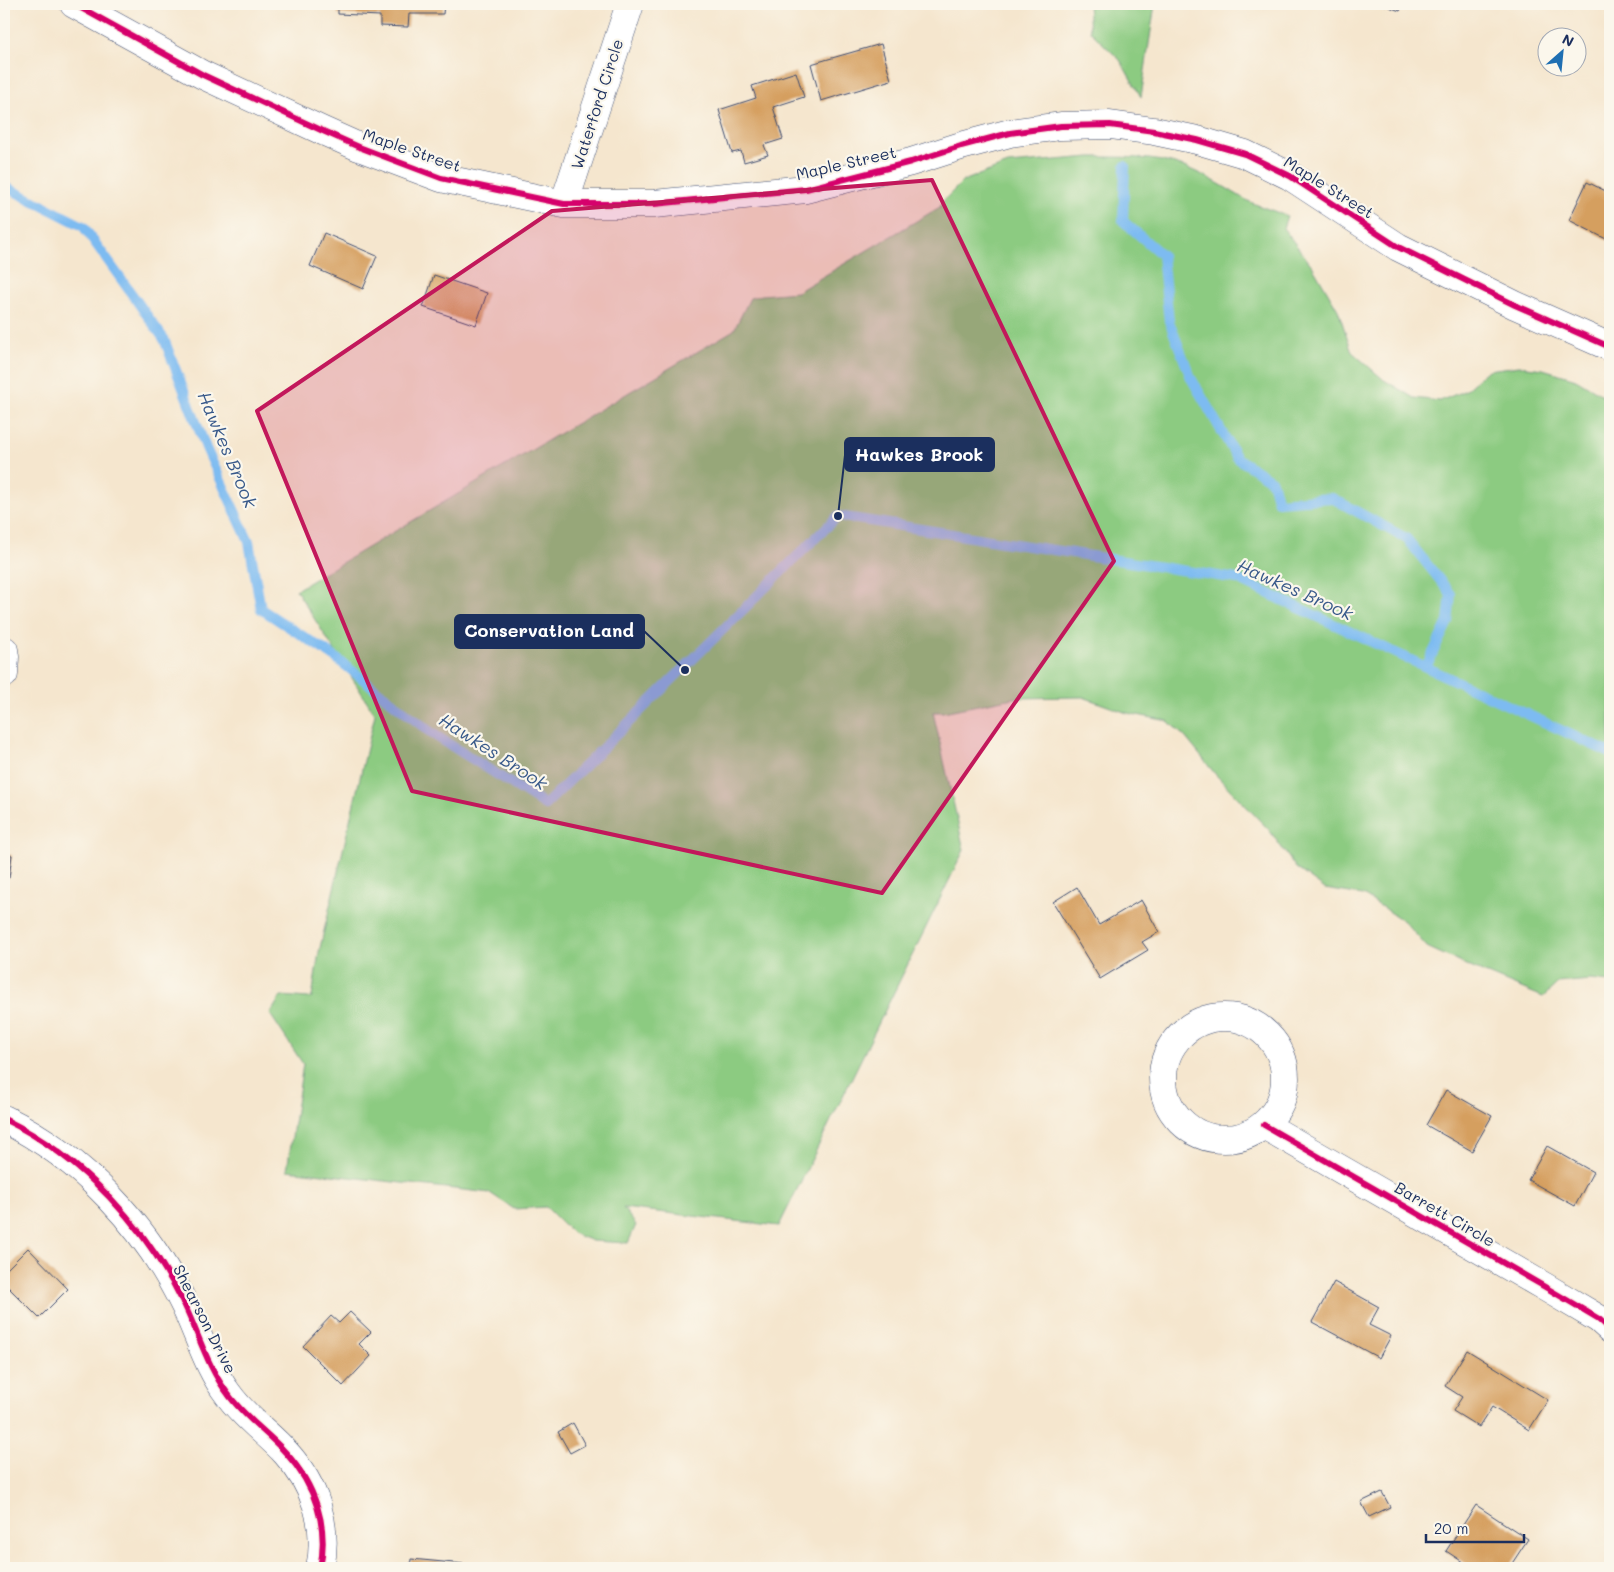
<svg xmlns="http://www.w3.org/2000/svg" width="1614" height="1572" font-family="Mali,sans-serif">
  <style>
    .green { fill: #8ccb81; stroke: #547d70 }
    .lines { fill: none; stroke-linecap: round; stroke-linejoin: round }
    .stream { stroke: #7dbbf1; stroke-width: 10 }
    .building { fill: #d59f5e }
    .minor-casing { stroke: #3c4a6f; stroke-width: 29 }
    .minor { stroke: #fff; stroke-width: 28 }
    .cycleway-casing { stroke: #fbf7ec; stroke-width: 9 }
    .cycleway { stroke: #d6006c; stroke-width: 6 }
    .marked { fill: #c2185b; fill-opacity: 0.2; stroke: #c2185b; stroke-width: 4; stroke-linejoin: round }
    .labels { text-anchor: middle; stroke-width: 4.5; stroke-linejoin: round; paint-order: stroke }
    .street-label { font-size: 16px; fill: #1b2f5e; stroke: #fbf7ec }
    .water-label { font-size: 18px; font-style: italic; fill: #38598a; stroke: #fbf7ec }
    .leader { fill: none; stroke: #1b2f5e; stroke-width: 2 }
    .callout-dot { fill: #1b2f5e; stroke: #fbf7ec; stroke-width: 2 }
    .callout { fill: #1b2f5e; stroke: #1b2f5e; stroke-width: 2 }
    .callout-label { font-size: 18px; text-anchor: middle; font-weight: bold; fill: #fff }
  </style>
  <rect width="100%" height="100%" fill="#fbf7ec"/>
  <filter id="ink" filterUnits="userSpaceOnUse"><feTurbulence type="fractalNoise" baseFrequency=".02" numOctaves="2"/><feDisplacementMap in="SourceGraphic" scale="10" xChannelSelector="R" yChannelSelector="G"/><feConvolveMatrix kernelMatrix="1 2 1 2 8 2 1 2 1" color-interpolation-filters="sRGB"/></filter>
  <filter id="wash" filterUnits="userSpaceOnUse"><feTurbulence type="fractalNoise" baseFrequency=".0096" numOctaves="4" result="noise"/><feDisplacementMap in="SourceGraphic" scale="20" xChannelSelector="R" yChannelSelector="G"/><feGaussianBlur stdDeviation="1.12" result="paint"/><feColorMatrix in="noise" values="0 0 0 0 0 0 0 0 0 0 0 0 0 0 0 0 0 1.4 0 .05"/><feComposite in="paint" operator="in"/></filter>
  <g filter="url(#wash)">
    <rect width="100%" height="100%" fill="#f5e6ce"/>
    <path class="green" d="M1088 4H1155L1141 97 1120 60 1090 31Z
      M1090 157C1121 157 1154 156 1184 167 1207 175 1227 189 1248 201 1261 207 1275 211 1287 216L1283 228 1313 267 1338 310 1352 352 1384 380 1414 398 1440 401 1466 390 1488 370 1519 366 1543 369 1576 379 1602 395 1610 405V982L1590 980 1558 983 1543 997 1468 966 1427 947 1404 921 1363 895 1325 889 1296 868 1270 831 1216 775 1186 738 1168 721 1127 713 1083 697 1013 698 943 712H933L964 850 779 1226 623 1208 636 1225 628 1243 592 1241 572 1233 546 1207 514 1209 490 1193 287 1170 303 1064 270 1014 281 996 308 998 312 997 319 952 375 714 296 590 734 330 750 298 762 295 797 292 940 207 943 201 963 181 1008 164Z"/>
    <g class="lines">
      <path class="stream" d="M1125 166 1123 221 1162 255 1169 321 1191 378 1237 458 1272 481 1278 502 1332 498 1407 539 1451 594 1448 622 1426 667
        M4 186 83 226 164 339 206 448 249 542 261 609 332 655 433 734 545 805 838 516 1237 579 1610 753"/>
    </g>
    <g id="blocks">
      <path class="building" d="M338 4H444L443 14H409L408 27 380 26V16L338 14Z
        M1381 4H1403L1400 11Z
        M881 44 891 80 821 101 811 64Z
        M796 72 804 97 773 107 783 139 764 145 768 155 744 162 741 151 732 153 719 110 756 98 752 86Z
        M1587 182 1610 193V241L1569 220Z
        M324 233 377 256 363 289 310 266Z
        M434 275 487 293 476 325 423 307Z
        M4 854 12 855 9 878 4 877Z
        M1077 887 1099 925 1141 900 1159 932 1142 942 1148 950 1100 979 1053 902Z
        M1446 1090 1492 1116 1472 1151 1426 1125Z
        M1547 1146 1593 1172 1575 1206 1528 1180Z
        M28 1248 68 1289 39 1318 4 1283V1272Z
        M1334 1282 1379 1307 1369 1325 1391 1336 1379 1358 1312 1322Z
        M350 1312 371 1332 359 1344 371 1356 343 1386 303 1346 331 1316 339 1323Z
        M1467 1350 1548 1400 1529 1430 1492 1407 1479 1427 1453 1411 1462 1397 1445 1386Z
        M573 1423 585 1445 570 1453 558 1432Z
        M1382 1492 1390 1507 1369 1517 1361 1502Z
        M1476 1505 1528 1539 1509 1568H1472L1446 1551Z
        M411 1559 465 1564V1568H410Z"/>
    </g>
  </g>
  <g filter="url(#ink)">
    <use href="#blocks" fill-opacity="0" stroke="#3c4a6f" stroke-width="1"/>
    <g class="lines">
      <g class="minor-casing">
        <path id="minor" d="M74 4 203 75 323 131 359 147 441 178 564 204H654L806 189 911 162 961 146 1010 133 1061 126 1110 125 1154 131 1197 140 1245 154 1290 176 1398 247 1515 305 1610 347
          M564 204 630 4
          M4 650 5 657 4 674
          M1163 1078a61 61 0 1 1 122 0a61 61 0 1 1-122 0Z
          M4 1119C82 1157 147 1227 185 1306 199 1335 208 1368 228 1394 244 1417 268 1433 286 1453 315 1485 329 1526 320 1568
          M1264 1125 1545 1287 1599 1319 1610 1329"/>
      </g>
      <use href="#minor" class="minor"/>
      <g class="cycleway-casing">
        <path id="cycleway" d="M74 4 203 75 323 131 359 147 441 178 564 204H654L806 189 911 162 961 146 1010 133 1061 126 1110 125 1154 131 1197 140 1245 154 1290 176 1398 247 1515 305 1610 347
          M4 1119C82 1157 147 1227 185 1306 199 1335 208 1368 228 1394 244 1417 268 1433 286 1453 315 1485 329 1526 320 1568
          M1264 1125 1545 1287 1599 1319 1610 1329"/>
      </g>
      <use href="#cycleway" class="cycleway"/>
    </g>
  </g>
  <path class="marked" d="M932 180 1114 561 882 893 412 791 257 411 552 211Z"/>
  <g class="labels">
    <g class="street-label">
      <text transform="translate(597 104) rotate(-72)" y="6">Waterford Circle</text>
      <text transform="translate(412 150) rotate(19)" y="6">Maple Street</text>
      <text transform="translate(846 163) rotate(-13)" y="6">Maple Street</text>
      <text transform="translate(1329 187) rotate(32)" y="6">Maple Street</text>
      <text transform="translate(1445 1214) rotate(30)" y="6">Barrett Circle</text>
      <text transform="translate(205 1319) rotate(63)" y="6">Shearson Drive</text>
    </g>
    <g class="water-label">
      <text transform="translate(227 450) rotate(67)" y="6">Hawkes Brook</text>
      <text transform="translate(1295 590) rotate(24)" y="6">Hawkes Brook</text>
      <text transform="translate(493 752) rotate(33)" y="6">Hawkes Brook</text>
    </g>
  </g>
  <path class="leader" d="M838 516L845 455M685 670L644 631"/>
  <g class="callout-dot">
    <circle cx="838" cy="516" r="5"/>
    <circle cx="685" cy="670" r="5"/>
  </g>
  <g class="callout">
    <rect x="845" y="438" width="149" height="33" rx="5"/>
    <rect x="455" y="615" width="189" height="33" rx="5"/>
  </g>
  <g class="callout-label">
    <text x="919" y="461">Hawkes Brook</text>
    <text x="549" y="637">Conservation Land</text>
  </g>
  <rect width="1614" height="1572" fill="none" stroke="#fbf7ec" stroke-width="20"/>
  <g transform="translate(1562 52) rotate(27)"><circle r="24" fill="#fbf7ec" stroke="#a1a7b3"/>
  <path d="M0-4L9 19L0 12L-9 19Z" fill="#1f6fb2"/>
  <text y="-8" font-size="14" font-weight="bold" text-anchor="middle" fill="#1b2f5e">N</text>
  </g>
  <path d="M1426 1534v8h98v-8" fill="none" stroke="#1b2f5e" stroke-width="2.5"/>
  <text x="1434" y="1534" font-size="15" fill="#1b2f5e" stroke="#fbf7ec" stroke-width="4" paint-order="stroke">20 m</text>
</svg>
